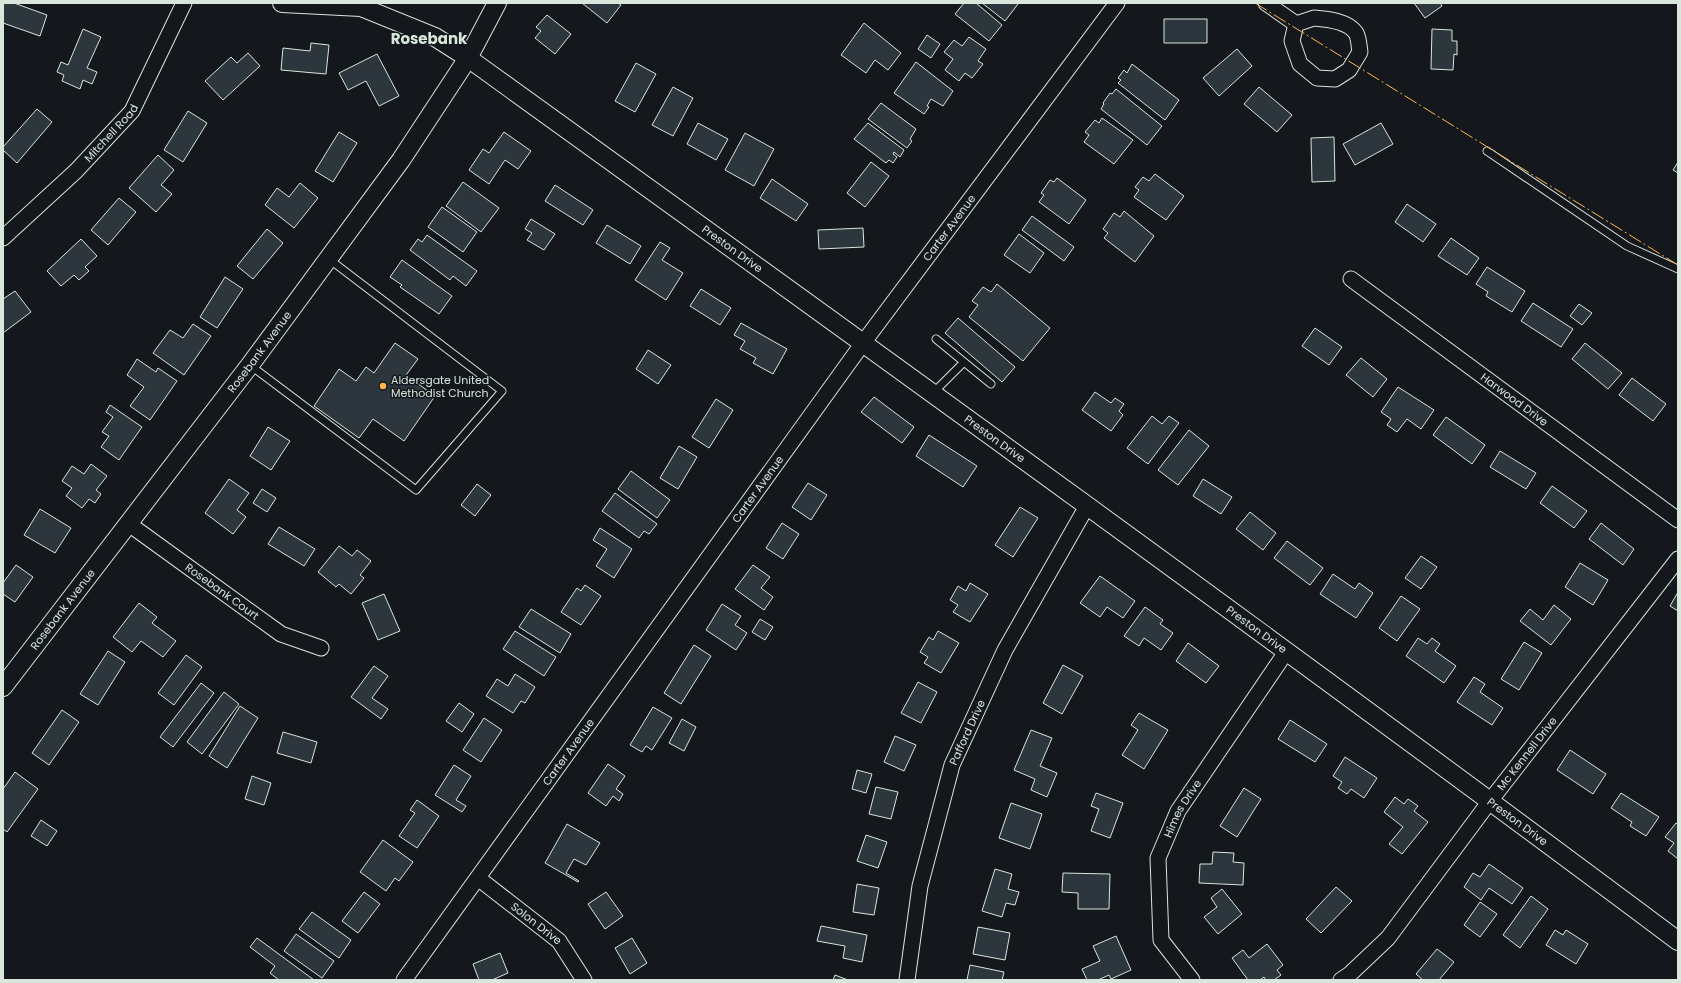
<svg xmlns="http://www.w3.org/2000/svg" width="1681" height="983" font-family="Poppins,sans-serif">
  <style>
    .building { fill: #2c363c; stroke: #d8e6dc }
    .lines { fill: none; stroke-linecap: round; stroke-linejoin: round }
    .service-casing { stroke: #d8e6dc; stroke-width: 9 }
    .minor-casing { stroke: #d8e6dc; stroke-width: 17 }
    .tertiary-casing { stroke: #d8e6dc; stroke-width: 20 }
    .service { stroke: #14181c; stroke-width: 7 }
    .minor { stroke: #14181c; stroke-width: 15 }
    .tertiary { stroke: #14181c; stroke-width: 18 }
    .power { stroke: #ffb74d; stroke-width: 1; stroke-dasharray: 14 3 2 3; stroke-linecap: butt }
    .poi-dot { fill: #ffb74d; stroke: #14181c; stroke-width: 1.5 }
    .labels { text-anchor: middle; stroke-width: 3; stroke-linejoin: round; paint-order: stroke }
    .street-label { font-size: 11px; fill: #d8e6dc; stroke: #14181c }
    .poi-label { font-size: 11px; fill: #d8e6dc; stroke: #14181c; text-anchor: start }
    .district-label { font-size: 15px; font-weight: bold; fill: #d8e6dc; stroke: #14181c }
  </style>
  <rect width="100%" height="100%" fill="#14181c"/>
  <path class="building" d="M3 3H14L47 15 40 36 3 23Z
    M582 3H618L621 5 607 23Z
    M964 3H976L1002 25 989 41 955 14Z
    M982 3H1016L1018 4 1005 21Z
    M1414 3H1440L1442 6 1425 18Z
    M547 15 571 34 555 54 535 38 541 31 536 27Z
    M1164 19H1207V43H1164Z
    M864 23 901 53 888 70 875 60 866 73 841 55Z
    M83 29 101 37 87 68 97 72 92 84 83 80 80 89 62 81 64 75 57 72 61 62 68 65Z
    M1432 29 1452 30V41H1457V55L1454 54 1453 70 1431 69Z
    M927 35 940 44 931 58 918 49Z
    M969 37 986 49 978 61 983 64 972 78 965 73 959 81 945 70 953 59 944 52 954 40 962 46Z
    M311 43 329 45 326 74 281 70 283 48 310 51Z
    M1237 49 1252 66 1219 96 1203 78Z
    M248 53 260 66 223 100 205 81 231 57 237 63Z
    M377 54 399 96 379 106 366 81 348 90 339 73Z
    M916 62 953 91 943 106 931 99 927 106 929 107 924 114 894 93Z
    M636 63 656 74 635 112 615 101Z
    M1132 64 1179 100 1165 120 1118 83 1121 80 1118 78 1124 70 1127 73Z
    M673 87 693 98 673 136 652 125Z
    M1259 87 1292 115 1277 132 1244 104Z
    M1116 89 1162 126 1147 145 1101 109 1104 104 1103 103 1110 93 1112 94Z
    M881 103 916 129 910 139 912 141 907 148 868 119Z
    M37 109 52 122 17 163 3 150V147Z
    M188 111 207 123 183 162 164 150Z
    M1102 118 1133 140 1114 164 1084 142 1089 135 1085 132 1095 120 1099 123Z
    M698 123 728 139 716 160 687 144Z
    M868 123 904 150 900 157 894 152 893 154 897 157 893 163 889 160 886 163 854 139Z
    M1381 123 1393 144 1355 165 1343 144Z
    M339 132 357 143 333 182 315 171Z
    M504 132 531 151 518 169 505 160 489 184 469 170 483 149 489 153Z
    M745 133 774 149 754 186 725 170Z
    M1334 137 1335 181 1312 182 1311 138Z
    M158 155 174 170 161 185 172 194 156 212 129 188Z
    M871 162 889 176 865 207 847 193Z
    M1678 162V173L1673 170Z
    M1155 174 1184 196 1166 220 1134 197 1139 190 1135 187 1143 177 1149 181Z
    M1057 178 1086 200 1069 224 1039 202 1044 195 1041 193 1050 180 1054 182Z
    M772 179 808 204 796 221 760 198Z
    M463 182 499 208 481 232 446 206Z
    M300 183 318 198 294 228 265 205 277 188 289 197Z
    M555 185 593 210 583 225 545 201Z
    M119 198 136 212 108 245 91 230Z
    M1407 204 1436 224 1423 242 1395 222Z
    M442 207 477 232 463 252 428 227Z
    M1124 211 1154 236 1135 262 1104 238 1108 233 1103 229 1114 213 1120 217Z
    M1032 216 1074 247 1064 261 1022 230Z
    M531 219 555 234 544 250 527 240 532 233 525 229Z
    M607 225 641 246 630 264 596 243Z
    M863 228 864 247 819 249 818 230Z
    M267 229 283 243 253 279 237 266Z
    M1019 234 1044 253 1030 273 1004 255Z
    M427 235 477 271 466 286 453 276 450 280 410 250 418 239 422 242Z
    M1451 238 1479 258 1467 275 1438 256Z
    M81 239 97 256 85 267 89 271 79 280 74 275 61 286 47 271Z
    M660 242 670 248 662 260 683 273 666 300 635 280Z
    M402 260 452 296 439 314 400 287 402 285 390 277Z
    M1487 267 1525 291 1512 312 1486 296 1488 292 1476 284Z
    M225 277 243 289 217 328 200 317Z
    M997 284 1050 328 1023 361 969 317 978 305 972 301 983 287 991 292Z
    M701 289 731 308 720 325 690 306Z
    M15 291 31 312 3 333V299Z
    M1533 303 1573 329 1561 347 1521 321Z
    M1579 304 1592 313 1582 325 1570 316Z
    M958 318 1015 367 1002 382 945 333Z
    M741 323 787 349 773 374 753 363 756 358 740 349 745 341 734 335Z
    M193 324 211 336 184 375 153 353 170 330 183 338Z
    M1315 328 1342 347 1329 365 1302 346Z
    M395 343 418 359 406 375 435 396 404 441 373 419 359 438 314 406 339 369 356 381 366 367 374 373Z
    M1585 343 1622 373 1608 389 1572 359Z
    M648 350 671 365 658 384 636 369Z
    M1361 358 1387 379 1373 397 1346 375Z
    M137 359 156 372 158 368 177 381 150 420 130 406 144 387 127 375Z
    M1632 378 1666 404 1653 421 1619 395Z
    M1398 387 1434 410 1421 429 1407 419 1397 432 1387 425 1391 419 1381 412Z
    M1095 392 1111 403 1115 398 1124 404 1119 411 1123 415 1111 431 1082 410Z
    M874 397 914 427 902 443 861 412Z
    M716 399 733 410 709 448 692 437Z
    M110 405 142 427 119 460 101 447 109 436 102 432 113 417 106 412Z
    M1152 416 1162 424 1169 416 1179 423 1148 464 1127 448Z
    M1446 417 1485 445 1472 464 1433 435Z
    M268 427 290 441 271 470 250 456Z
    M1189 430 1209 446 1178 485 1158 470Z
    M929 435 977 466 963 487 916 456Z
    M679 446 697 457 678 489 660 478Z
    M1500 451 1536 473 1526 489 1490 467Z
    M91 464 107 476 96 490 101 494 95 503 89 499 82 508 66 496 72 488 62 481 72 466 84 474Z
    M631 471 670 500 657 518 618 489Z
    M229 479 249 493 237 510 246 517 233 534 205 513Z
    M1203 479 1232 497 1221 514 1193 496Z
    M808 483 827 495 811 520 792 507Z
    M477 484 491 495 475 516 461 505Z
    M1552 486 1587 511 1574 528 1540 503Z
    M262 489 276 498 267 512 253 503Z
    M615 493 657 524 649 534 644 531 639 538 602 511Z
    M1020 507 1038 518 1013 557 995 545Z
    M40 509 71 528 55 553 24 535Z
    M1250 512 1276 533 1263 550 1236 529Z
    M782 523 799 534 783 559 766 548Z
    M1601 523 1634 549 1623 565 1589 539Z
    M279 527 315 549 304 566 268 544Z
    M600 528 632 549 614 578 596 566 607 549 593 540Z
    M1287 541 1323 568 1310 585 1274 558Z
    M339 546 352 556 357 550 371 561 360 575 364 578 351 594 339 584 336 587 318 572Z
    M1421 556 1437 567 1421 589 1405 578Z
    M1580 563 1608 580 1593 605 1565 587Z
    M16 565 33 577 15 602 3 594V583Z
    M753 565 770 577 761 588 773 597 764 610 735 589Z
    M1333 574 1355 589 1359 583 1373 593 1356 618 1320 594Z
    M1100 576 1135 601 1123 618 1107 607 1100 617 1080 603Z
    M970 583 988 594 970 622 953 612 958 605 950 600 958 586 966 591Z
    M585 585 601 596 581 625 561 612 577 588 581 591Z
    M1678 592V611L1670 606Z
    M384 594 400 631 378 640 362 603Z
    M1401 596 1420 609 1397 641 1379 628Z
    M139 603 157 617 152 623 176 641 163 657 141 641 132 652 113 637Z
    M722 604 741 616 735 625 747 633 736 650 706 630Z
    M1554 605 1571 619 1551 645 1520 621 1530 609 1543 620Z
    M1145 607 1163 620 1160 624 1173 633 1161 650 1144 638 1139 646 1124 636Z
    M531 609 571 634 560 653 519 627Z
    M760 619 773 627 765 640 752 632Z
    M515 631 556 657 544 676 503 649Z
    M938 631 959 643 941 673 924 663 928 657 920 652 929 637 933 640Z
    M1418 638 1427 644 1432 638 1440 644 1435 651 1456 666 1444 683 1406 656Z
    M1524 642 1542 653 1519 690 1501 679Z
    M1188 643 1219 666 1206 683 1176 661Z
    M694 645 711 656 681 704 664 693Z
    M108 651 125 662 98 705 80 694Z
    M186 655 202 667 174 705 158 693Z
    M1063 665 1083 676 1062 714 1043 703Z
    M374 666 388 676 372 698 388 709 381 719 351 697Z
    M515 674 535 687 525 703 521 701 513 713 486 696 497 679 508 686Z
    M1474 677 1485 684 1480 692 1503 708 1492 725 1457 702Z
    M918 682 937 692 921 723 901 713Z
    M201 683 214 693 173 747 160 737Z
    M224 692 239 704 202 754 187 742Z
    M459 703 474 714 462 732 446 721Z
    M240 706 258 718 227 768 209 756Z
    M653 707 672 718 652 750 646 746 642 752 630 745Z
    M62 710 79 722 49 765 32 753Z
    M1139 713 1168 730 1144 769 1122 755 1138 730 1131 725Z
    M484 718 502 730 481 762 463 750Z
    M682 719 696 727 684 751 669 743Z
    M1290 720 1327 744 1315 762 1278 739Z
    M1031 730 1052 738 1040 766 1057 773 1047 797 1031 790 1035 779 1014 770Z
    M283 732 317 742 311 763 277 753Z
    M895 736 916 745 904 771 884 762Z
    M1570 750 1606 774 1593 794 1557 770Z
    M1345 757 1377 778 1364 798 1351 789 1347 794 1338 788 1342 782 1333 776Z
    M608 764 625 776 616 789 623 794 619 801 613 796 606 806 588 793Z
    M454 765 471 776 456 800 466 806 462 812 435 795Z
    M857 770 872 774 866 793 852 789Z
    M15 772 38 789 7 832 3 829V789Z
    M252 776 271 783 264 805 245 799Z
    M876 787 898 792 891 819 869 814Z
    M1244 788 1261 799 1237 837 1220 826Z
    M1096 793 1123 803 1110 838 1091 831 1099 809 1091 806Z
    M1621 793 1659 817 1646 836 1630 826 1632 822 1611 808Z
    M1395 797 1404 804 1408 799 1418 806 1414 811 1428 822 1402 854 1389 844 1403 827 1384 812Z
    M417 800 439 816 417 848 399 836 415 813 410 810Z
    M1011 803 1042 814 1030 849 999 838Z
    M41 820 57 831 47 846 31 836Z
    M1676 823 1678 824V859L1668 851 1674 843 1665 837Z
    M567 824 600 843 586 865 574 859 566 873 579 881 578 882 545 863Z
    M866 835 887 842 878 868 857 861Z
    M383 840 413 862 399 881 395 878 386 891 360 872Z
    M1213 852 1234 853 1233 862 1244 863 1243 885 1199 883 1200 864H1212Z
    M1489 864 1523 888 1512 904 1489 888 1481 900 1464 887 1473 873 1480 877Z
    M995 869 1012 874 1008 889 1019 892 1015 905 1006 903 1002 917 982 911Z
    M1063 873 1110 874 1109 909H1078V893L1062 892Z
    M857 884 879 888 874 915 853 912Z
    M1336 887 1352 901 1321 933 1306 919Z
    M1222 889 1242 914 1218 934 1204 917 1217 907 1211 898Z
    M364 892 380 904 358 933 342 921Z
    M606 892 623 916 605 929 588 904Z
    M1531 896 1548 909 1520 948 1503 935Z
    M1480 902 1497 914 1480 937 1464 925Z
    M312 912 351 940 339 958 299 929Z
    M821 926 867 935 862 962 843 958 845 946 817 941Z
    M978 927 1010 933 1005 960 973 954Z
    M1555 930 1563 935 1566 930 1588 944 1576 964 1546 945Z
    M296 934 334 961 322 978 284 951Z
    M1116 936 1131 970 1111 979 1109 975 1098 980H1087L1082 969 1100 961 1093 946Z
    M257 938 314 980H279L270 973 275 966 250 947Z
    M632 938 647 963 630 974 615 948Z
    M1267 944 1283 965 1277 970 1281 975 1274 980H1266L1264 977 1260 980H1248L1232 958 1243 950 1249 958Z
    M1437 949 1454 962 1439 980H1423L1416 974Z
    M500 953 508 973 492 980H479L473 964Z
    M970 965 1004 972 1002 980H967Z
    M835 975 848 980H833Z"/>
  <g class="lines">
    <g class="service-casing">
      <path id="service" d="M1487 151 1627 246 1678 269
        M936 339 964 362
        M250 365 416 490 502 391 329 259
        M933 393 964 362 991 384"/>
    </g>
    <g class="minor-casing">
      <g id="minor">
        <path d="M1266 3 1296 24"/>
        <path d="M1314 18C1328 19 1348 21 1356 33 1359 38 1359 47 1360 52L1349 70 1335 79 1317 78 1300 64 1292 41 1296 24Z"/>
        <path id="s1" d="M3 238 76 171 132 111 184 3"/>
        <path id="s2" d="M1351 279 1678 520"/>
        <path id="s3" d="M129 524 281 634 321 648"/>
        <path id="s4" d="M478 878 559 941 584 980"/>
        <path id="s5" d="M404 980 863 343 1117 3"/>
        <path id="s6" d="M907 980 920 886 952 765 1005 650 1087 506"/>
        <path id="s7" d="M1192 980 1161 940 1158 858 1178 811 1286 652"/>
        <path id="s8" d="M1341 980 1350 974 1388 938 1490 801 1678 559"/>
      </g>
    </g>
    <g class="tertiary-casing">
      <g id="tertiary">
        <path id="s9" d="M282 3 361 7 435 37 468 58C873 350 1278 642 1678 941"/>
        <path id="s10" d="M3 687 250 365 401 160 468 58 497 3"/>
      </g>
    </g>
    <use href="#service" class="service"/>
    <use href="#minor" class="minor"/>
    <use href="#tertiary" class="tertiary"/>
    <path class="power" d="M1255 3 1678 265"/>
  </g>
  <circle class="poi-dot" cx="383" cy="386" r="4"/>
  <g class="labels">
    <g class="street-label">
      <text dy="4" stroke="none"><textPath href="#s1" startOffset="151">Mitchell Road</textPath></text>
      <text dy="4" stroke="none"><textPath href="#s5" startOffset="929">Carter Avenue</textPath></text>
      <text dy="4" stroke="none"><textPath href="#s9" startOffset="524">Preston Drive</textPath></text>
      <text dy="4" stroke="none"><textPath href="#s10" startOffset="422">Rosebank Avenue</textPath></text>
      <text dy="4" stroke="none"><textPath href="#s2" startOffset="203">Harwood Drive</textPath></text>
      <text dy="4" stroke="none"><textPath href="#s9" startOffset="848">Preston Drive</textPath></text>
      <text dy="4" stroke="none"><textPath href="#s5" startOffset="605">Carter Avenue</textPath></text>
      <text dy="4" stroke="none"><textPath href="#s3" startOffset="115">Rosebank Court</textPath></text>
      <text dy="4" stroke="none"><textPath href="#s10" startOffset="98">Rosebank Avenue</textPath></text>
      <text dy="4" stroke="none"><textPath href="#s9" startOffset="1172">Preston Drive</textPath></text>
      <text dy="4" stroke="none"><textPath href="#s6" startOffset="256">Pafford Drive</textPath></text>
      <text dy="4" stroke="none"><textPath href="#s5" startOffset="281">Carter Avenue</textPath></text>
      <text dy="4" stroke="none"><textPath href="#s8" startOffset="294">Mc Kennell Drive</textPath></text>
      <text dy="4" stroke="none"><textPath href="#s7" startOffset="188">Himes Drive</textPath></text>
      <text dy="4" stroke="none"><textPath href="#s9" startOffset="1496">Preston Drive</textPath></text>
      <text dy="4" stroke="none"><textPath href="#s4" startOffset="74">Solon Drive</textPath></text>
    </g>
    <g class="poi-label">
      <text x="391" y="384">Aldersgate United<tspan x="391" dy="13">Methodist Church</tspan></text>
    </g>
    <g class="district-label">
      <text x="429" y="44">Rosebank</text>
    </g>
  </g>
  <rect width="1681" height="983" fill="none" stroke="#d8e6dc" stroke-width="8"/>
</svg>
